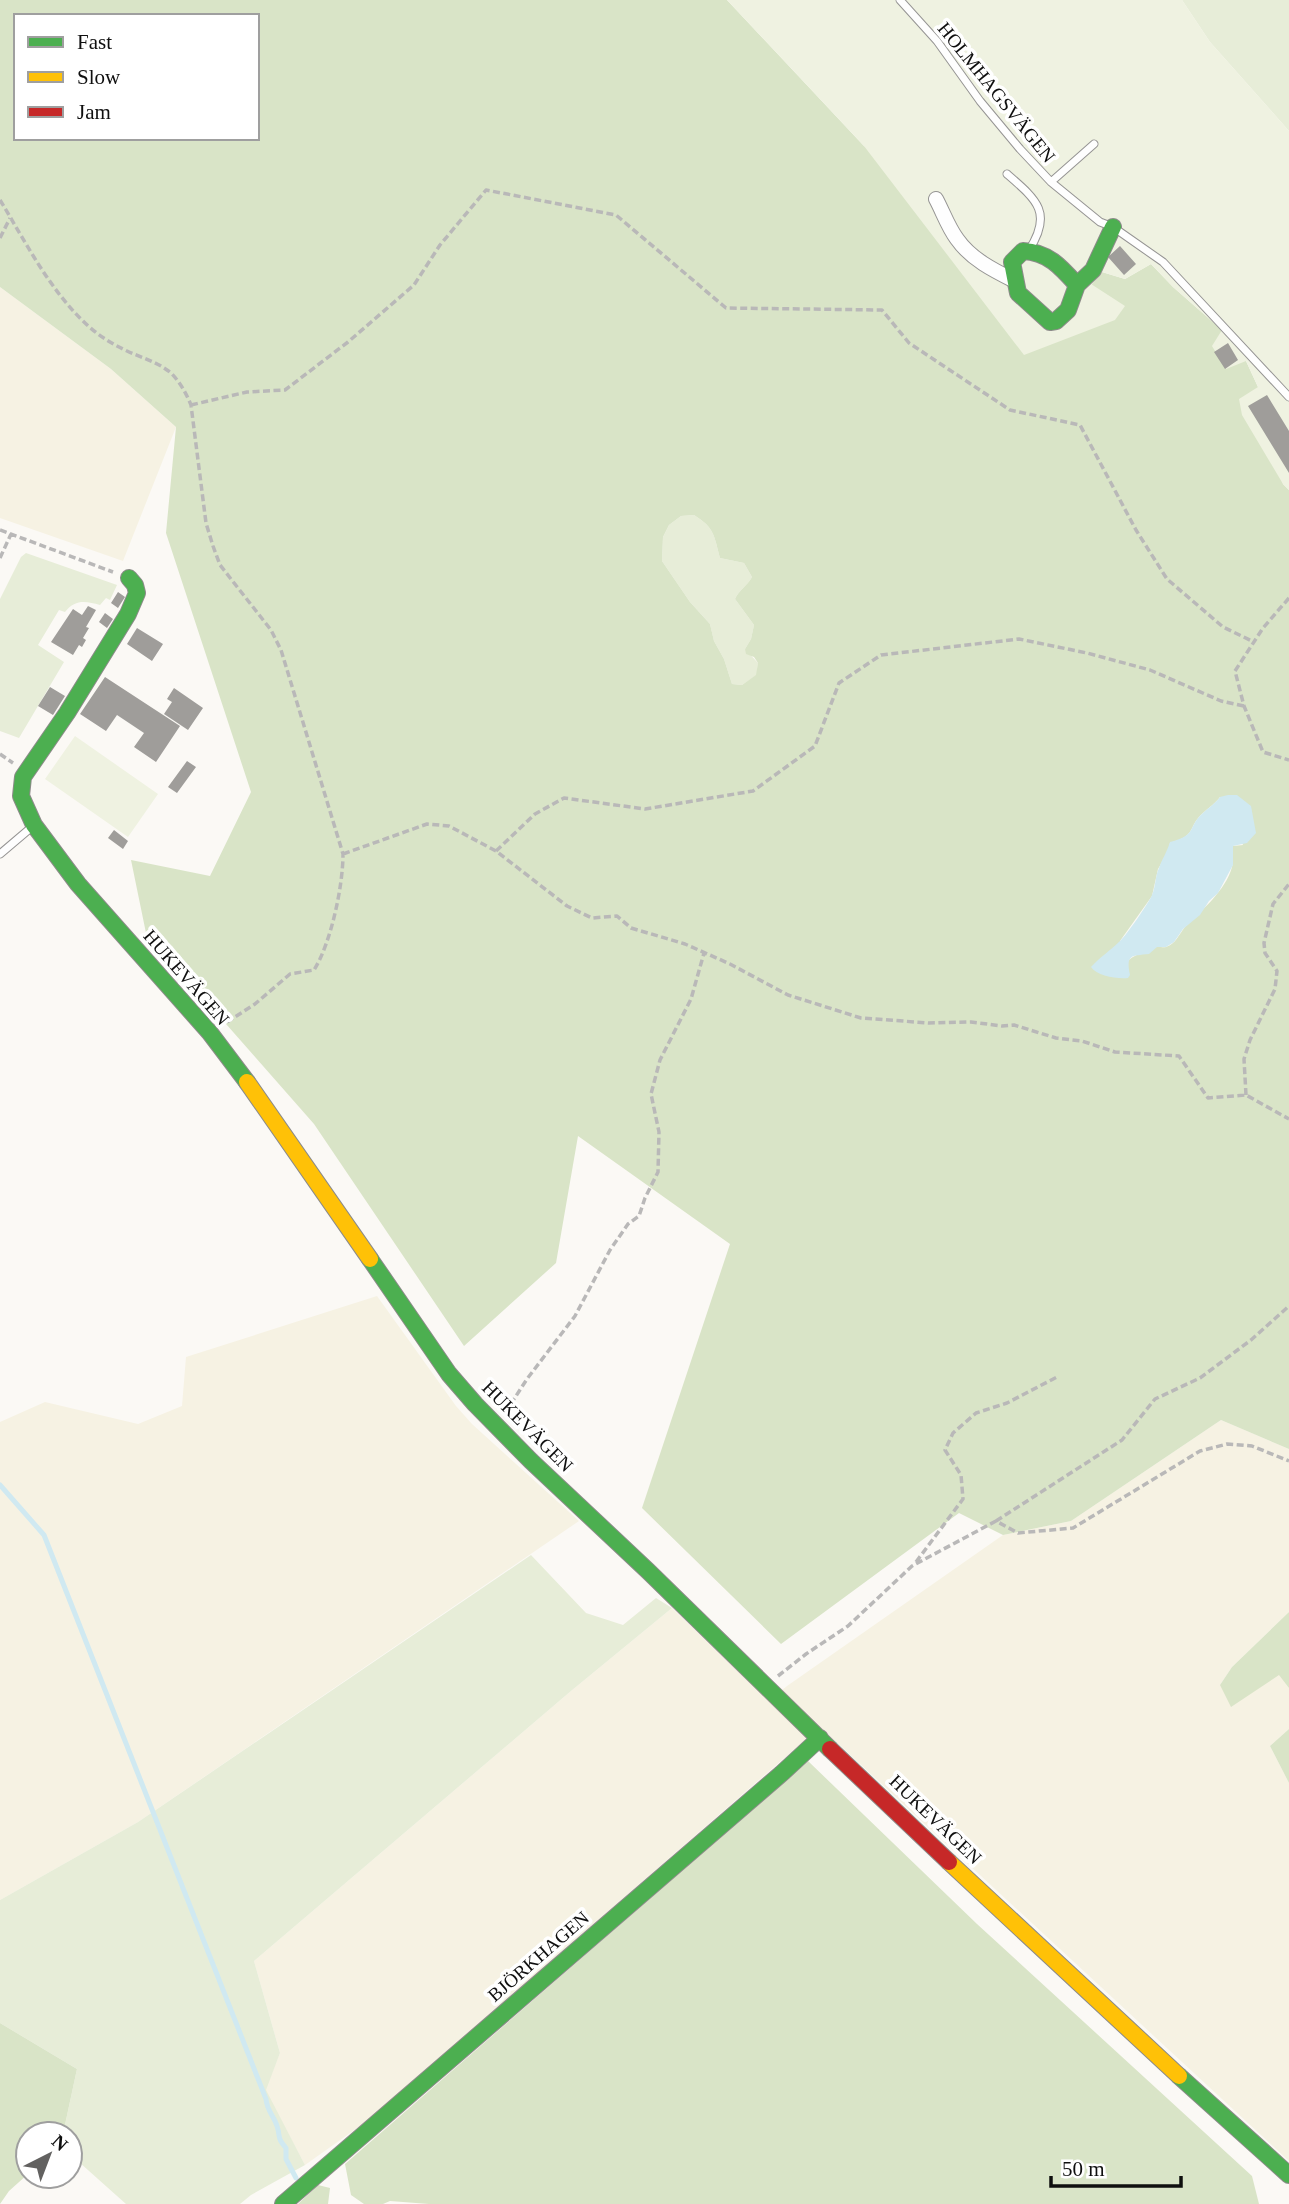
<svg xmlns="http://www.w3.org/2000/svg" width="1289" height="2204" font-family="Georgia,serif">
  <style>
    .farmland { fill: #f6f2e3 }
    .green { fill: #e7edd8 }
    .forest { fill: #d9e4c7; fill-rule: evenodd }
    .pitch { fill: #eff2e1 }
    .water { fill: #d0e9f1 }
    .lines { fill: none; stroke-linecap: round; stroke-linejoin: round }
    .stream { stroke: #d0e9f1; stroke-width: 5 }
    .building { fill: #9f9d9a }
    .lane-casing { stroke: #959493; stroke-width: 9 }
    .street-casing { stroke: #959493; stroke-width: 16 }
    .fast-casing { stroke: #8c8b89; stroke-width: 18 }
    .slow-casing { stroke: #8c8b89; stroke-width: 18 }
    .jam-casing { stroke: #8c8b89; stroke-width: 18 }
    .path { stroke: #b9b8b8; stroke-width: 3.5; stroke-dasharray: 7 3.5; stroke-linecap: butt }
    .lane { stroke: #fefefe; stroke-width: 7 }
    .street { stroke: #fefefe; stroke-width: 14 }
    .fast { stroke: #4caf50; stroke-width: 16 }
    .slow { stroke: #ffc107; stroke-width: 16 }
    .jam { stroke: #c62828; stroke-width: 16 }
    .labels { text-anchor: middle; stroke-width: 7; stroke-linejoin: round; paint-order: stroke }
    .street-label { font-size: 19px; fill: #0f0f0f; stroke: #fff }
  </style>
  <rect width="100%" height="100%" fill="#fbf9f5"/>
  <path class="farmland" d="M0 287 111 369 176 427 123 561 0 518Z
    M377 1296 456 1406 472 1424 579 1521 138 1822 0 1900V1422L45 1402 138 1424 182 1406 186 1357Z
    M1221 1420 1289 1449V1612L1232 1667 1220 1685 1280 1674 1289 1688V1729L1270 1746 1289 1783V2161L820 1727 367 2121 305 2165 265 2090 280 2053 254 1961 571 1691 672 1608 769 1701 787 1686 1003 1535 1071 1521Z"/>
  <path class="green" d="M1182 0H1289V131L1210 42Z
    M694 515C715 528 714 536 720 558L744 563 752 577C747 586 739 590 735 599L754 625 751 639 745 649 758 663 757 675 742 685 732 684 724 659 714 641 710 624 690 602 662 561 663 537 669 525 681 516Z
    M26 553 117 585 110 600 106 598 100 605C86 601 75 599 65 612L59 610 38 645 64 662 19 738 0 731V599L21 557Z
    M531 1555 586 1613 623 1625 656 1598 672 1608 571 1691 254 1961 280 2053 266 2090 305 2165 251 2195 240 2204H126L70 2154V2134H63L77 2069 0 2023V1900L138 1822Z"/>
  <path class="forest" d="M0 0H727L864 146 1125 306 1091 285 1102 272 1125 279 1151 264 1173 287 1222 330 1246 361 1258 387 1283 484 1289 490V1449L1221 1420 1071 1521 1003 1535 959 1513 781 1644 642 1508 730 1244 578 1136 556 1263 464 1346 314 1124 146 933 131 860 210 876 251 792 166 533 176 427 111 369 0 287ZM16 16H257V138H16ZM694 515C715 528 714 536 720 558L744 563 752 577C747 586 739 590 735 599L754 625 751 639 745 649 746 654 754 657 758 663 756 675 742 685 732 684 724 659 714 641 710 624 690 602 662 561 663 537 669 525 681 516ZM1220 797 1243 845 1233 846C1231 853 1234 860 1232 867 1226 890 1201 911 1185 927 1179 934 1176 944 1166 947 1163 948 1159 946 1155 947 1148 950 1131 956 1127 962L1120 941 1152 896 1158 869 1167 854 1170 843C1198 835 1187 827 1203 813 1209 807 1215 804 1220 797Z
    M1289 1612V1688L1279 1675 1231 1707 1220 1685 1232 1667Z
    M1289 1729V1783L1270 1746Z
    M808 1761 977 1924 1252 2176 1259 2204H429L390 2201 383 2204H364L351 2195 345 2164Z
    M0 2023 77 2069 63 2134H28V2174L9 2191 0 2204Z
    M318 2185 330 2188 328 2204H298Z"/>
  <path class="pitch" d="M727 0H1182L1210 42 1289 131V490L1283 484 1242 415 1239 399 1258 387 1246 361 1226 369 1212 346 1222 330 1173 287 1151 264 1125 279 1102 272 1091 284 1125 306 1115 320 1024 355 864 146Z
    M75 736 158 794 128 837 45 779Z"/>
  <path class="water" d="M1228 795H1237L1251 806 1256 833 1247 843 1233 846V865L1218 893 1209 901 1200 915 1183 929 1174 942 1166 947H1157L1149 954C1131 956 1126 954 1130 975L1128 978C1116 979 1097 976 1091 967 1100 957 1111 950 1120 941 1126 936 1150 901 1152 895 1156 886 1155 876 1159 868 1162 859 1167 852 1170 842 1198 835 1187 827 1203 813 1209 807 1215 804 1220 797Z"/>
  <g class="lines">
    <path class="stream" d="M0 1485 44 1535 266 2099C267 2111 274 2116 277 2126 281 2138 276 2136 286 2148V2159L296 2178"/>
  </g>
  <path class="building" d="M1120 246 1136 264 1124 275 1108 257Z
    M1228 343 1238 360 1225 369 1214 352Z
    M1267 395 1289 431V473L1248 406Z
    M118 592 125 597 118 608 111 603Z
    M88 606 96 610 86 627 89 628 83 638 86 640 82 647 79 645 73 655 51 642 73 609 82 615Z
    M105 613 113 619 107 628 99 622Z
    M137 628 163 644 152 661 127 644Z
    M105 677 180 726 156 762 134 747 144 733 117 715 106 731 80 714Z
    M50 687 65 696 53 715 38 706Z
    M174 688 203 708 188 730 164 714 172 702 167 699Z
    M187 761 196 767 177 793 168 787Z
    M114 830 128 841 123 849 108 838Z"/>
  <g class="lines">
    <g class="lane-casing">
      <path id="lane" d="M900 0 937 41 980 101 1020 149 1051 182 1100 222 1113 227 1163 262 1289 397
        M1007 174C1037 200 1053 213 1029 250
        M1051 182 1094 144
        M0 854 33 826"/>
    </g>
    <g class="street-casing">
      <path id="street" d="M936 199C943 212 948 227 957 239 971 259 993 270 1015 281"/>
    </g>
    <g class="fast-casing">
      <path id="fast" d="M1077 285C1061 267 1048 252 1023 251L1012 262 1018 293 1050 322 1056 321 1068 310 1077 285 1093 270 1113 227
        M129 578 135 585 137 593 128 614 67 713 23 777 21 796 34 825 78 884 210 1033 247 1082
        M370 1259 449 1374 475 1404 531 1461 648 1571 830 1749
        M1179 2076 1289 2175
        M283 2204 781 1774 820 1738"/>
    </g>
    <g class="slow-casing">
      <path id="slow" d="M247 1082 370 1259
        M949 1862 1179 2076"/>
    </g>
    <g class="jam-casing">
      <path id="jam" d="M830 1749 949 1862"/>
    </g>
    <path class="path" d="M0 200C25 241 48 287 83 321 96 334 110 343 127 351 142 358 158 362 171 373 180 382 186 393 191 405L206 523 213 546 220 565 271 630 281 650 343 854C343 886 331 943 314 970L290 974 255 1004 224 1024
      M0 238 10 218
      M191 405 247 392 285 390 348 342 414 285 440 245 486 190 616 215 726 308 882 310 909 343 1010 410 1080 425 1136 530 1167 579 1223 627 1254 642
      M0 530 113 572
      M0 558 11 534
      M1289 598 1263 628 1235 671 1244 706 1263 752 1289 760
      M0 754 13 763
      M496 851 535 814 564 798 645 809 753 791 815 746 839 683 881 655 1019 639 1087 653 1150 670 1221 701 1244 706
      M343 854 427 824 449 826 496 851 567 906 592 918 617 916 631 928 685 944 730 964 788 995 861 1018 929 1023 971 1022 1002 1026 1014 1025 1056 1038 1082 1041 1115 1052 1179 1056 1208 1098 1246 1095 1289 1119
      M1246 1095 1244 1059 1250 1040 1275 989 1277 971 1265 953 1264 943 1273 904 1289 884
      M505 1413 527 1379 575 1316 610 1250 628 1224 639 1216 645 1198 658 1172 659 1132 651 1094 660 1060 691 999 704 953
      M996 1521 1122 1440 1155 1399 1200 1378 1251 1340 1289 1306
      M916 1562 963 1499 961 1475 945 1450 953 1433 976 1413 1007 1403 1057 1377
      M778 1676 806 1654 848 1626 912 1566 996 1521 1018 1533 1073 1528 1200 1451 1227 1444 1252 1446 1289 1461"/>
    <use href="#lane" class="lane"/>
    <use href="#street" class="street"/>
    <use href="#fast" class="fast"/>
    <use href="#slow" class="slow"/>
    <use href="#jam" class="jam"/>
  </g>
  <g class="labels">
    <g class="street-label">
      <text transform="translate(997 92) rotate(51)" y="7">HOLMHAGSVÄGEN</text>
      <text transform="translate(187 977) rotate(49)" y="7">HUKEVÄGEN</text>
      <text transform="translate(528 1426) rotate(45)" y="7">HUKEVÄGEN</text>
      <text transform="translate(936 1819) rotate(44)" y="7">HUKEVÄGEN</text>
      <text transform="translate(538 1956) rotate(-41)" y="7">BJÖRKHAGEN</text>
    </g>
  </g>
  <rect x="14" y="14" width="245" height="126" fill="#ffffff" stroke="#9f9f9f" stroke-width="2"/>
  <rect x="28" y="37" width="35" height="10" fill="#4caf50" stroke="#9f9f9f" stroke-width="2"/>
  <text x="77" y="49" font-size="21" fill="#0f0f0f">Fast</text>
  <rect x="28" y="72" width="35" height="10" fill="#ffc107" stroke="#9f9f9f" stroke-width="2"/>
  <text x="77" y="84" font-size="21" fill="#0f0f0f">Slow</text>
  <rect x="28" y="107" width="35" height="10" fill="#c62828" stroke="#9f9f9f" stroke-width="2"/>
  <text x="77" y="119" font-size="21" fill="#0f0f0f">Jam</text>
  <g transform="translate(49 2155) rotate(42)"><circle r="33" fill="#ffffff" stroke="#9f9f9f" stroke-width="2"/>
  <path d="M0-5L12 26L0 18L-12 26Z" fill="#626160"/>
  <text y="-10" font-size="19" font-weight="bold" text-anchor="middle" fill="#0f0f0f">N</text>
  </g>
  <path d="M1051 2176v10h130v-10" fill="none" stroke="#0f0f0f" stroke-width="3.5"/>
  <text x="1062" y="2176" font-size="21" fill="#0f0f0f" stroke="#ffffff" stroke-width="5" paint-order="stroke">50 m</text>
</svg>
